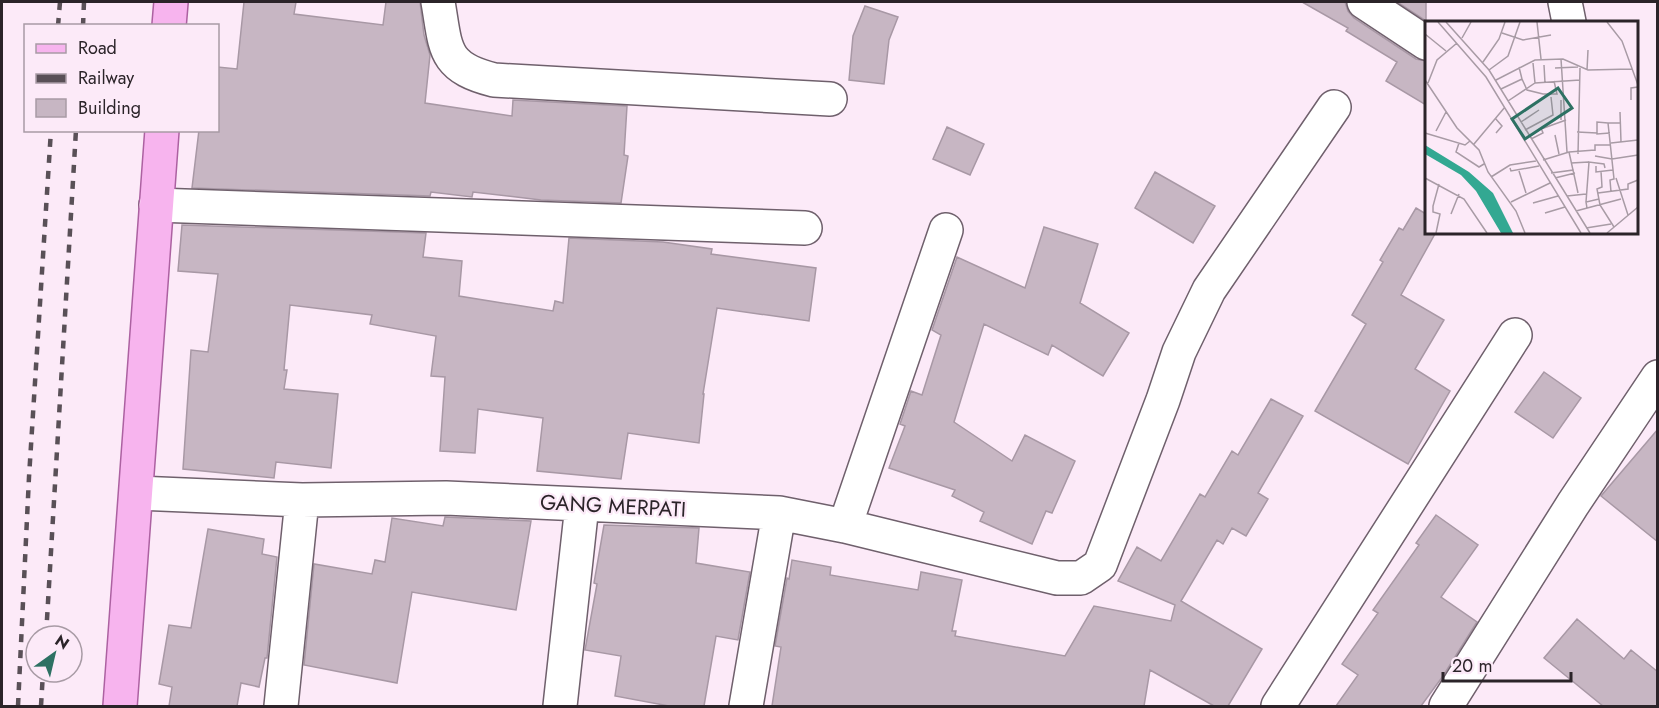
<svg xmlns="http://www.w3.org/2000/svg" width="1659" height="708" font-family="Jost,sans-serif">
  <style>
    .building { fill: #c7b6c3; stroke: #a898a5; stroke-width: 1.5 }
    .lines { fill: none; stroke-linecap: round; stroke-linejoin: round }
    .minor-casing { stroke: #6f606c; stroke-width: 36 }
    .major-casing { stroke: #ac61a1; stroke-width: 36 }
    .minor { stroke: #fff; stroke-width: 33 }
    .major { stroke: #f7b4ee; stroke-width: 33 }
    .rail { stroke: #595057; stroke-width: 4.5; stroke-dasharray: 8 8; stroke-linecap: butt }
    .labels { text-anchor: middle; stroke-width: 4.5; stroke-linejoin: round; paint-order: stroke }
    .street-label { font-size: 21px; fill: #2b2429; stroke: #fceaf8 }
    .inset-road { fill: none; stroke: #a89ba5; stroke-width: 1.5 }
    .view { fill: #2d7163; fill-opacity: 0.15; stroke: #2d7163; stroke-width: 3 }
    .inset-edge { fill: none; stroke: #2b2429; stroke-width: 3 }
  </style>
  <rect width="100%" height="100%" fill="#fceaf8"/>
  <path class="building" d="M244 2H296L294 14 383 25 386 2H420L424 35 430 55 425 103 512 116 513 100 627 106 624 155 628 156 621 203 541 200 473 192 472 197 431 192 430 196 192 188 199 130H218V67L237 69Z
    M1302 2H1345L1348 11 1354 18 1416 59 1426 61V105L1386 81 1397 62 1346 31 1348 28Z
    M1397 2H1426V21Z
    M865 6 898 17 889 40 884 84 849 80 853 36Z
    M947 127 984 144 970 175 933 159Z
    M1155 172 1215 206 1193 243 1135 208Z
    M1416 208 1426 214V232H1436L1401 295 1444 320 1415 369 1450 391 1408 464 1315 411 1366 324 1352 315 1383 262 1380 260 1399 228 1403 230Z
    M182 225 426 233 423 257 462 261 459 296 553 311 555 301 563 303 569 238 663 242 712 249 711 254 816 268 809 321 717 308 703 394H704L699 443 628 433 621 479 537 471 543 418 478 409 475 453 440 451 445 377 431 376 436 336 370 324 372 315 290 305 284 370H287L284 389 338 394 331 468 276 462 274 478 183 469 191 350 208 352 218 274 178 271Z
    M1044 227 1098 244 1080 303 1129 333 1103 376 1052 345 1048 355 984 324 954 422 1012 461 1025 435 1075 461 1052 513 1046 511 1032 544 980 521 984 512 952 496 955 490 889 468 905 426 900 424 911 391 922 395 941 335 932 330 957 257 1025 288Z
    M1544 372 1581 398 1553 438 1515 412Z
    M1271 399 1303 416 1258 493 1268 499 1246 536 1232 528 1223 544 1217 540 1181 601 1262 649 1228 706H1214L1150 670 1144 706H772L781 647 775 646 787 578 789 579 792 560 831 567 830 575 918 590 921 572 962 580 952 631H956L955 636 1065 656 1094 606 1171 621 1175 605 1118 581 1137 547 1161 561 1200 494 1205 497 1232 451 1238 455Z
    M1658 429V542L1601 496Z
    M1436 515 1478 545 1441 597 1477 622 1443 676 1421 706H1336L1358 675 1342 664 1378 613 1373 610 1419 545 1416 543Z
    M445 517 531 521 516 610 412 592 397 683 304 665 314 564 372 574 375 560 385 562 392 518 443 526Z
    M604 525 699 528 696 563 750 572 738 640 716 636 704 706H669L615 696 621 656 585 650 597 584 594 583Z
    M208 529 264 539 262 554 277 557 267 658H265L259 687 241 683 237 706H169L172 687 159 684 169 625 191 628Z
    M1577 619 1624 659 1631 650 1658 672V706H1603L1544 658Z"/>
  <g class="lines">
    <g class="minor-casing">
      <path id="minor" d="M438 2C446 48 442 67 494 80L830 99
        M1364 2 1426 43
        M1565 2 1569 22
        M156 205 805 228
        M137 493 302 500 446 498 779 513 845 526 1057 578H1081L1100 565 1163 400 1179 352 1209 290 1334 107
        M845 526 946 230
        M281 706 302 500
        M560 706 582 505
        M746 706 779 513
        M1278 706 1515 335
        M1446 706 1573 504 1658 377"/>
    </g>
    <g class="major-casing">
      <path id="major" d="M169 26 171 2
        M120 706 162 130"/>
    </g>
    <use href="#minor" class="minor"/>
    <use href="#major" class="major"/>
    <path class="rail" d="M58 26 60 2
      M83 26 84 2
      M46 636 76 130
      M18 706 29 477 51 130
      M41 706 43 672"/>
  </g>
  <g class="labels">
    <g class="street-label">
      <text transform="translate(613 506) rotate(3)" y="7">GANG MERPATI</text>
    </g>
  </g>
  <g transform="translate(1425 21)">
    <rect width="213" height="213" fill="#fceaf8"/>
    <path d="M0 124 44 151 68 172 88 212H76L51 170 36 154 0 133Z" fill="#33a892"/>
    <path class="inset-road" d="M13 1 61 56 156 212M21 1 64 49 165 212M112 1 116 38M182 1 197 20 213 64M77 12 98 19 126 14M0 13 21 30M37 17 46 1M136 38 142 131M58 41 74 18 80 1M108 42 110 62M119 44 120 62M130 47 153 46M64 49 83 35 95 1M162 49 163 29M97 58 102 69 118 73H132L129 60M0 59 32 107 54 129 63 151 91 190 100 212M71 59 110 39 138 38 163 49 207 48M3 62 12 39 32 22M76 68 97 58 94 46M136 79V99M206 79V67L213 66M83 80 110 62 155 59M195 91 196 121M70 97 77 105 71 112M96 101 114 89M183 102 172 101V113L185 112M116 108 141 99M100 109 128 94 126 76M11 110 21 91M152 111 172 112M0 112 40 124 45 120M130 114 134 133M106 118 118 112 116 107M34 122 31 131 54 146 59 143M186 122 213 119M49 123 80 86M170 130V124H186M153 133 155 47M170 135 187 138 213 134M118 139 144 131 170 129M146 142 164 141M171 145V151L188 149M85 147 86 150 114 145M148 149 153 172M94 150 101 172M176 150 177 166 172 168 175 184 189 206M126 152 148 149 144 131M66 156 85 144 111 140M0 157 39 178 62 212M130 157 150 152M191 157 203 194M186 171 185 159 189 158 183 102H196M173 172 203 168V163L213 159M142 175 161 173M86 181 125 162M161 181 164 141 179 143 180 147M108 182 133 175M162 187 161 181 174 178M151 190 196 178M120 192 140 186M26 193 34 173M161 207 186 203M11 212 15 193 8 191V185L14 163M182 212 213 186"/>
    <path class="view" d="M133 67 147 87 100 118 87 98Z"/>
    <rect width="213" height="213" class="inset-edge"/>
  </g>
  <rect width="1659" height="708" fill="none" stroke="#2b2429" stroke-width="6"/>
  <rect x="24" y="24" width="195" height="108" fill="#fceaf8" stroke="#a89ba5" stroke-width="1.5"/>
  <rect x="36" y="44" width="30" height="9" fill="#f7b4ee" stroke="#a89ba5" stroke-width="1.5"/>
  <text x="78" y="54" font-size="18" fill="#2b2429">Road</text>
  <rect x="36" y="74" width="30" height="9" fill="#595057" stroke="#a89ba5" stroke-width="1.5"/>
  <text x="78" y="84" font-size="18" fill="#2b2429">Railway</text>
  <rect x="36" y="99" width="30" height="18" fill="#c7b6c3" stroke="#a89ba5" stroke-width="1.5"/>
  <text x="78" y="114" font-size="18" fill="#2b2429">Building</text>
  <g transform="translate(54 654) rotate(34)"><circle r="28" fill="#fceaf8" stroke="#a89ba5" stroke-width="1.5"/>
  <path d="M0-4.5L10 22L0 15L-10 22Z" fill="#2d7163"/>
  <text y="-9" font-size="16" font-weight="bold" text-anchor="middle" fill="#2b2429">N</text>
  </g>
  <path d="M1443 672v9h128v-9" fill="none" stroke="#2b2429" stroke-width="3"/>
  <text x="1452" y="672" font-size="18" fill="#2b2429" stroke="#fceaf8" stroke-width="4.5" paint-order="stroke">20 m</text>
</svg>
